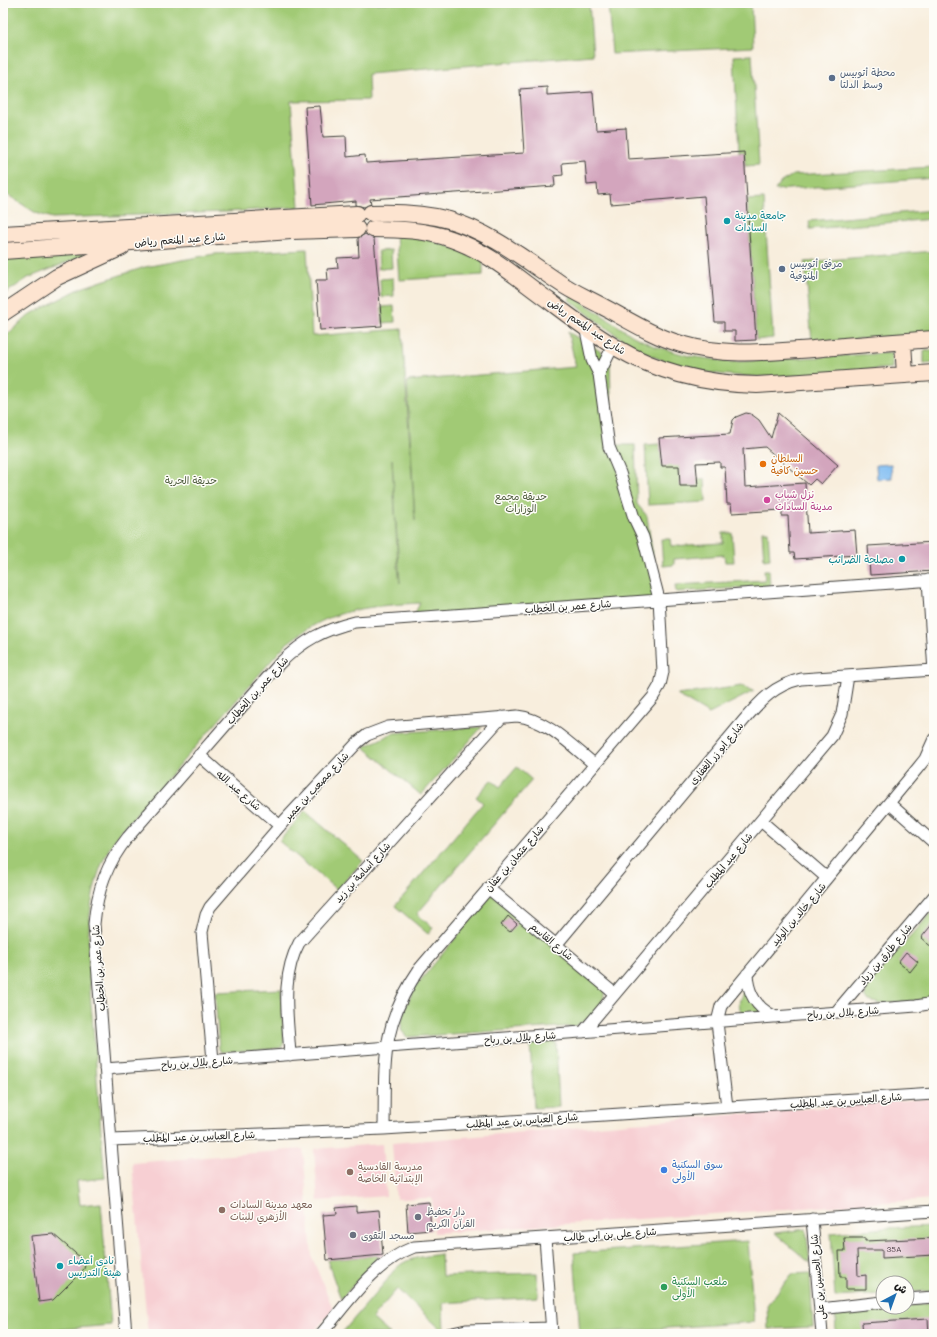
<svg xmlns="http://www.w3.org/2000/svg" width="937" height="1337" font-family="Mali,'Playpen Sans Arabic',sans-serif">
  <style>
    .built { fill: #f7cfd3 }
    .green { fill: #a1ca75; stroke: #5e7348; fill-rule: evenodd }
    .water { fill: #80bdf3; stroke: #4e6c88 }
    .building { fill: #d3a5bd }
    .lines { fill: none; stroke-linecap: round; stroke-linejoin: round }
    .street-casing { stroke: #3d3c39; stroke-width: 13 }
    .secondary-casing { stroke: #3d3c39; stroke-width: 18 }
    .street { stroke: #fff; stroke-width: 11 }
    .secondary { stroke: #fde4d0; stroke-width: 16 }
    .service-dot { fill: #5c6f8a; stroke: #fdfcf7; stroke-width: 1.5 }
    .culture-dot { fill: #0f9aa8; stroke: #fdfcf7; stroke-width: 1.5 }
    .food-dot { fill: #e8710a; stroke: #fdfcf7; stroke-width: 1.5 }
    .hotel-dot { fill: #d1479c; stroke: #fdfcf7; stroke-width: 1.5 }
    .shop-dot { fill: #3f7fe0; stroke: #fdfcf7; stroke-width: 1.5 }
    .education-dot { fill: #8d6e63; stroke: #fdfcf7; stroke-width: 1.5 }
    .worship-dot { fill: #6b7280; stroke: #fdfcf7; stroke-width: 1.5 }
    .leisure-dot { fill: #2e9e5b; stroke: #fdfcf7; stroke-width: 1.5 }
    .labels { text-anchor: middle; stroke-width: 3; stroke-linejoin: round; paint-order: stroke }
    .number-label { font-size: 8px; fill: #4a3e44 }
    .service-label { font-size: 10px; fill: #4e5e75; stroke: #fdfcf7; text-anchor: start }
    .culture-label { font-size: 10px; fill: #0d838f; stroke: #fdfcf7; text-anchor: start }
    .street-label { font-size: 10px; fill: #1c1c1c; stroke: #fdfcf7 }
    .food-label { font-size: 10px; fill: #c56008; stroke: #fdfcf7; text-anchor: start }
    .park-label { font-size: 10px; fill: #4b593b; stroke: #fdfcf7 }
    .hotel-label { font-size: 10px; fill: #b23c85; stroke: #fdfcf7; text-anchor: start }
    .shop-label { font-size: 10px; fill: #366cbe; stroke: #fdfcf7; text-anchor: start }
    .education-label { font-size: 10px; fill: #785e54; stroke: #fdfcf7; text-anchor: start }
    .worship-label { font-size: 10px; fill: #5b616d; stroke: #fdfcf7; text-anchor: start }
    .leisure-label { font-size: 10px; fill: #27864d; stroke: #fdfcf7; text-anchor: start }
  </style>
  <rect width="100%" height="100%" fill="#fdfcf7"/>
  <filter id="ink" filterUnits="userSpaceOnUse"><feTurbulence type="fractalNoise" baseFrequency=".025" numOctaves="2"/><feDisplacementMap in="SourceGraphic" scale="8" xChannelSelector="R" yChannelSelector="G"/><feConvolveMatrix kernelMatrix="1 2 1 2 8 2 1 2 1" color-interpolation-filters="sRGB"/></filter>
  <filter id="wash" filterUnits="userSpaceOnUse"><feTurbulence type="fractalNoise" baseFrequency=".012" numOctaves="4" result="noise"/><feDisplacementMap in="SourceGraphic" scale="16" xChannelSelector="R" yChannelSelector="G"/><feGaussianBlur stdDeviation="0.9" result="paint"/><feColorMatrix in="noise" values="0 0 0 0 0 0 0 0 0 0 0 0 0 0 0 0 0 1.4 0 .05"/><feComposite in="paint" operator="in"/></filter>
  <g filter="url(#wash)">
    <rect width="100%" height="100%" fill="#f8eedd"/>
    <path class="built" d="M934 1098V1199L434 1233 432 1198 396 1199 392 1143Z
      M382 1144 386 1196 318 1201 314 1149Z
      M303 1149 312 1257 333 1309 312 1334H148L132 1163Z"/>
    <path class="green" d="M3 3H589L593 55 368 74 369 100 291 101 299 207 226 212 52 218 36 213 3 192Z
      M608 3H751L753 47 612 54Z
      M752 55 759 165 745 166 744 152H739L734 56Z
      M934 167V178L775 190 781 182 793 175Z
      M764 199 773 338 756 340 747 200Z
      M934 210V219L810 229 809 221Z
      M413 234 483 258V275L399 280 396 235Z
      M307 249 312 336 402 329 415 521 407 381 576 367 568 332 610 357 612 445H635L637 504 647 516 659 599 413 617 420 603C387 605 350 607 320 622 308 628 297 636 286 644L118 835C75 892 90 984 95 1050 98 1093 101 1135 105 1178L77 1181 80 1205 101 1203 111 1325 43 1331V1334H3V338L31 314 81 288 145 267 214 254ZM392 459V460L400 583 398 567Z
      M391 250 392 268 379 269 378 251Z
      M934 251V334L812 342 805 262Z
      M91 253 28 278 3 295V257Z
      M393 278 394 296 381 297 380 279Z
      M572 295 633 336 654 346 689 356 731 362 892 353V368C814 374 726 389 652 356 622 342 596 319 569 300Z
      M394 306 395 322 383 323 382 307Z
      M934 350V363L924 364V351Z
      M660 444 662 466 679 465 681 486H697V479H705L706 502 648 505 645 445Z
      M762 531H768L770 559 764 560Z
      M723 533H732L734 562H725L724 555 674 559V565L663 566 661 539H670L671 546 723 543Z
      M764 570H769L770 586 676 592 675 585 765 580Z
      M742 686 754 691 709 714 677 695Z
      M482 727 421 795 364 747 393 733Z
      M517 767 532 780 417 914 433 928 428 934 395 906 483 803 476 797 491 780 500 787Z
      M305 811 363 861 337 890 279 841Z
      M492 894 604 987C607 1006 590 1019 575 1026L407 1037 401 1030 402 1019 406 1006 415 987Z
      M934 910V999L882 1004 869 1001 866 997 865 988Z
      M746 988 764 1013 743 1014C736 1006 740 996 746 988Z
      M281 989 284 1043 281 1048 222 1052 219 1049 215 992Z
      M556 1042 559 1107 534 1108 530 1043Z
      M934 1226V1291L907 1292V1283H883V1294L835 1297 831 1233 886 1228Z
      M806 1229 810 1263 775 1233Z
      M748 1241 754 1322 580 1334 574 1253Z
      M441 1254 442 1276 537 1273 538 1297 443 1303 444 1332 397 1289 372 1318 390 1334H341L387 1280C401 1257 416 1258 441 1254Z
      M380 1255 341 1299 327 1260Z
      M810 1273 813 1327 768 1329 767 1305 792 1274Z
      M934 1303V1334H836L835 1314Z"/>
    <path class="water" d="M891 464 892 478 877 479 876 465Z"/>
    <g id="blocks">
      <path class="building" d="M547 87V95L593 92 596 130 626 128 628 159 744 152 756 340 735 341V331H724V322H715L704 196 611 204 610 194 598 195 597 184 587 185 585 161 562 163 563 175 554 176 555 186 370 199 371 204 364 207 356 205V201L312 205 305 107 320 106 323 137 346 136 347 157 365 155 366 163 524 153 520 89Z
        M365 234 374 239 382 326 320 330 316 280H328L327 269 338 268 337 258 359 257 358 238Z
        M746 413 751 414 759 420 771 438 778 413 838 465 821 484 815 479 809 485 765 447 743 449 745 487 805 483 808 533 855 530 857 555 795 559 794 553H790L788 516H782V510L732 513 731 504H727L725 467H720V462L696 463 698 486H680L679 466H662L659 438 730 434 733 420 736 417Z
        M934 542V571L870 575 868 546Z
        M508 916 517 924 510 932 501 925Z
        M934 922V949L921 938Z
        M906 952 918 962 910 972 898 962Z
        M429 1202 431 1230 408 1232 406 1204Z
        M356 1206V1212L379 1210 383 1255 327 1260 323 1215 337 1214 336 1208Z
        M53 1234 82 1259 85 1265 84 1269 53 1300 39 1302 31 1236Z
        M844 1238H865V1241L934 1238V1255L882 1258V1250H857L858 1276 866 1275V1289H846V1277H840L839 1251H845Z
        M928 1319 929 1334H863L862 1323Z"/>
    </g>
  </g>
  <g filter="url(#ink)">
    <use href="#blocks" fill-opacity="0" stroke="#3d3c39" stroke-width="1"/>
    <g class="lines">
      <g class="street-casing">
        <path id="street" d="M599 374 613 346
          M928 580 934 672
          M199 755 280 826
          M889 803 934 843
          M761 821 827 878
          M488 888 615 994
          M556 945 744 720C761 700 775 685 801 679L934 670
          M747 974C748 994 757 1009 776 1017
          M836 1012 934 896
          M583 1032 832 736 842 714 848 676
          M290 1055C288 1017 280 978 299 943L502 717
          M213 1061 202 932 206 915 210 907 285 820 358 742 367 735 388 727 517 716C546 719 572 746 594 764
          M105 1069 916 1006 934 1003
          M727 1107 717 1022 721 1006 917 769 925 759 934 739
          M384 1129C385 1062 380 1026 420 968L653 697 660 685 663 672 659 599 643 537 634 518 620 473 609 447 599 374 592 360 585 326
          M111 1140 384 1129 934 1094
          M812 1219 822 1334
          M545 1238 552 1333
          M907 1299 934 1297
          M820 1309 883 1302
          M126 1334 94 924C97 890 107 863 128 837L280 663C304 640 323 630 355 622L934 580
          M321 1334C348 1303 374 1262 414 1247L934 1211
          M448 1334 466 1330 551 1328"/>
      </g>
      <g class="secondary-casing">
        <path id="secondary" d="M371 213C398 212 424 213 449 220 490 232 523 258 557 281 571 291 587 298 602 306 628 320 653 336 681 344 725 357 768 352 813 349 853 345 894 342 934 339
          M373 229C399 229 426 230 451 239 489 252 516 277 548 300 569 316 592 333 615 347 659 373 706 384 757 385L934 373
          M3 234 357 214
          M3 251 291 231 357 229
          M3 313 57 277 122 247
          M903 342 905 375"/>
      </g>
      <use href="#street" class="street"/>
      <use href="#secondary" class="secondary"/>
    </g>
  </g>
  <g class="service-dot">
    <circle cx="832" cy="78" r="4"/>
    <circle cx="782" cy="269" r="4"/>
  </g>
  <g class="culture-dot">
    <circle cx="727" cy="221" r="4"/>
    <circle cx="902" cy="559" r="4"/>
    <circle cx="60" cy="1266" r="4"/>
  </g>
  <circle class="food-dot" cx="763" cy="464" r="4"/>
  <circle class="hotel-dot" cx="767" cy="500" r="4"/>
  <circle class="shop-dot" cx="664" cy="1170" r="4"/>
  <g class="education-dot">
    <circle cx="350" cy="1172" r="4"/>
    <circle cx="222" cy="1210" r="4"/>
  </g>
  <g class="worship-dot">
    <circle cx="418" cy="1217" r="4"/>
    <circle cx="353" cy="1235" r="4"/>
  </g>
  <circle class="leisure-dot" cx="664" cy="1287" r="4"/>
  <g class="labels">
    <g class="number-label">
      <text x="894" y="1252">35A</text>
    </g>
    <g class="service-label">
      <text x="840" y="76">محطة أتوبيس<tspan x="840" dy="12">وسط الدلتا</tspan></text>
      <text x="790" y="267">مرفق أتوبيس<tspan x="790" dy="12">المنوفية</tspan></text>
    </g>
    <g class="culture-label">
      <text x="735" y="219">جامعة مدينة<tspan x="735" dy="12">السادات</tspan></text>
      <text x="894" y="563" text-anchor="end">مصلحة الضرائب</text>
      <text x="68" y="1264">نادي أعضاء<tspan x="68" dy="12">هيئة التدريس</tspan></text>
    </g>
    <g class="street-label">
      <text transform="translate(180 239) rotate(-4)" y="4">شارع عبد المنعم رياض</text>
      <text transform="translate(587 326) rotate(34)" y="4">شارع عبد المنعم رياض</text>
      <text transform="translate(568 606) rotate(-4)" y="4">شارع عمر بن الخطاب</text>
      <text transform="translate(257 690) rotate(-48)" y="4">شارع عمر بن الخطاب</text>
      <text transform="translate(716 753) rotate(-50)" y="4">شارع ابو زر الغفارى</text>
      <text transform="translate(316 786) rotate(-47)" y="4">شارع مصعب بن عمير</text>
      <text transform="translate(239 790) rotate(41)" y="4">شارع عبد الله</text>
      <text transform="translate(514 858) rotate(-49)" y="4">شارع عثمان بن عفان</text>
      <text transform="translate(728 860) rotate(-50)" y="4">شارع عبد المطلب</text>
      <text transform="translate(362 872) rotate(-48)" y="4">شارع أسامة بن زيد</text>
      <text transform="translate(798 914) rotate(-50)" y="4">شارع خالد بن الوليد</text>
      <text transform="translate(552 941) rotate(40)" y="4">شارع القاسم</text>
      <text transform="translate(885 954) rotate(-50)" y="4">شارع طارق بن زياد</text>
      <text transform="translate(98 968) rotate(-94)" y="4">شارع عمر بن الخطاب</text>
      <text transform="translate(843 1012) rotate(-4)" y="4">شارع بلال بن رباح</text>
      <text transform="translate(520 1037) rotate(-4)" y="4">شارع بلال بن رباح</text>
      <text transform="translate(197 1062) rotate(-4)" y="4">شارع بلال بن رباح</text>
      <text transform="translate(846 1100) rotate(-4)" y="4">شارع العباس بن عبد المطلب</text>
      <text transform="translate(522 1120) rotate(-4)" y="4">شارع العباس بن عبد المطلب</text>
      <text transform="translate(199 1136) rotate(-2)" y="4">شارع العباس بن عبد المطلب</text>
      <text transform="translate(610 1234) rotate(-4)" y="4">شارع على بن ابى طالب</text>
      <text transform="translate(817 1277) rotate(-95)" y="4">شارع الحسين بن على</text>
    </g>
    <g class="food-label">
      <text x="771" y="462">السلطان<tspan x="771" dy="12">حسين كافية</tspan></text>
    </g>
    <g class="park-label">
      <text x="191" y="484">حديقة الحرية</text>
      <text x="521" y="500">حديقة مجمع<tspan x="521" dy="12">الوزارات</tspan></text>
    </g>
    <g class="hotel-label">
      <text x="775" y="498">نزل شباب<tspan x="775" dy="12">مدينة السادات</tspan></text>
    </g>
    <g class="shop-label">
      <text x="672" y="1168">سوق السكنية<tspan x="672" dy="12">الأولى</tspan></text>
    </g>
    <g class="education-label">
      <text x="358" y="1170">مدرسة القادسية<tspan x="358" dy="12">الإبتدائية الخاصة</tspan></text>
      <text x="230" y="1208">معهد مدينة السادات<tspan x="230" dy="12">الأزهري للبنات</tspan></text>
    </g>
    <g class="worship-label">
      <text x="426" y="1215">دار تحفيظ<tspan x="426" dy="12">القرآن الكريم</tspan></text>
      <text x="361" y="1239">مسجد التقوى</text>
    </g>
    <g class="leisure-label">
      <text x="672" y="1285">ملعب السكنية<tspan x="672" dy="12">الأولى</tspan></text>
    </g>
  </g>
  <rect width="937" height="1337" fill="none" stroke="#fdfcf7" stroke-width="16"/>
  <g transform="translate(895 1295) rotate(41)"><circle r="19" fill="#fdfcf7" stroke="#a3a29f"/>
  <path d="M0-3L7 15L0 10L-7 15Z" fill="#1f6fb2"/>
  <text y="-6" font-size="11" font-weight="bold" text-anchor="middle" fill="#1c1c1c">ش</text>
  </g>
</svg>
